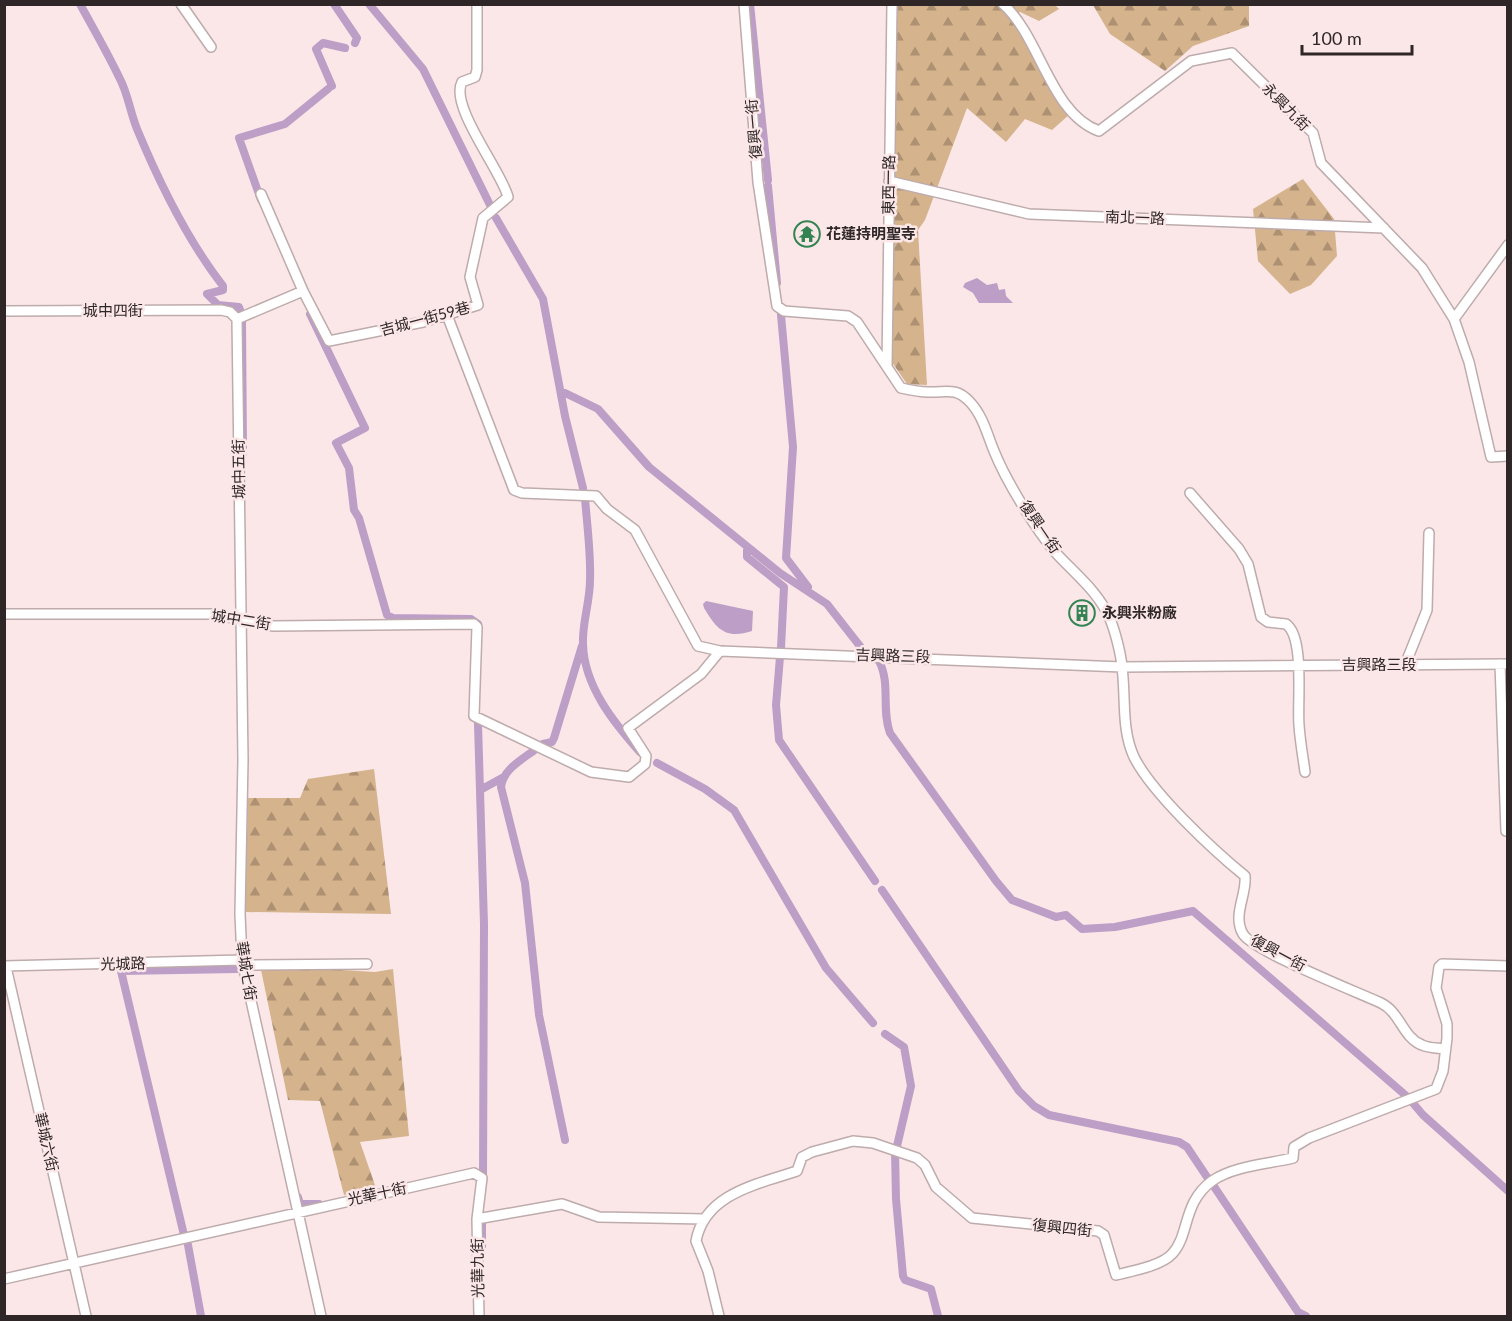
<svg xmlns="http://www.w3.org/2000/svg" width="1512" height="1321" font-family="Lato,'Noto Sans TC',sans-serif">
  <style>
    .forest { fill: url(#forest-firs) }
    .water { fill: #bc9ec6 }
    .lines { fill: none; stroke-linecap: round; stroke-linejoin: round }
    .canal { stroke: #bc9ec6; stroke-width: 8 }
    .minor-casing { stroke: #beabac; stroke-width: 12 }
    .minor { stroke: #fff; stroke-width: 9 }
    .labels { text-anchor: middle; stroke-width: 5; stroke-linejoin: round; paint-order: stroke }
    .street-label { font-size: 15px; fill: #2e2627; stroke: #fbe7e8 }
    .poi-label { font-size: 15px; font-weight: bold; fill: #2e2627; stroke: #fbe7e8; text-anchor: start }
  </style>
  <defs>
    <pattern id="forest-firs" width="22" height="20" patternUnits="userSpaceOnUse" patternTransform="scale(1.5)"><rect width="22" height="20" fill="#d5b38c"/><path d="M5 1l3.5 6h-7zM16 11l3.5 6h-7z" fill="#ad9172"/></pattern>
  </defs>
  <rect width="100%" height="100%" fill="#fbe7e8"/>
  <path class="forest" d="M895 5H1055L1059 9 1039 21 1020 12 1016 14 1070 114 1052 130 1025 119 1006 142 967 108 925 220 918 230 927 385 907 384 887 355Z
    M1093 5H1249V26L1193 46 1165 71 1110 34Z
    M1303 179 1334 219 1337 256 1311 285 1290 294 1258 261 1253 209Z
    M374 769 391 914 245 912 248 798H300L308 779Z
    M260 965 375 972 393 969 409 1136 360 1142 376 1188 344 1195 320 1101 288 1100Z"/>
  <path class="water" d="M977 278 987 285 997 283 999 290 1005 289 1006 296 1013 303H979L973 293 963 287 965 283Z
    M706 601 753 611 752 631C725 640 716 628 704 608L703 604Z"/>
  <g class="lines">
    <path class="canal" d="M80 4C93 28 107 52 119 77 128 93 130 112 137 129 159 182 188 241 223 286V290L207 294 218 305 239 307 241 313
      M334 4 357 38 355 43
      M369 4 423 69 492 209
      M750 4 768 180
      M332 86 316 49 323 43 345 48
      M768 186 777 283
      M261 200 239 138 285 124 328 89
      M496 218 543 299 565 416 583 488
      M310 314 365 428 336 443 349 468 354 510 359 518 387 615 393 618 471 619 478 624
      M781 315 793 447 786 558 808 587
      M242 321 243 454
      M561 391 598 409 649 467 780 573 827 604 863 650
      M585 498C587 525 591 553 590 580 590 602 582 623 583 644 584 686 614 723 640 752
      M747 547V557L784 587 781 648
      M780 657 776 705 779 740 875 881
      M879 661C891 684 881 709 890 733L996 881 1012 900 1056 917 1066 915 1082 929 1115 927 1193 911 1411 1100
      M478 724 484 924 483 1182
      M543 744 552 742 554 738 582 646
      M536 749C523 759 503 769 501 787L525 883 539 1015 565 1140
      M657 763 705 789 734 810 826 968 873 1023
      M482 789 502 778
      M882 890 1019 1091 1034 1106 1049 1115 1179 1142 1187 1147 1209 1180
      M885 1034 904 1047 911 1086 897 1146
      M1412 1102 1423 1115 1508 1191
      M895 1152 896 1199 903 1276 905 1280 931 1289 938 1316
      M1213 1185 1298 1312 1306 1316
      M298 1197 300 1204H319
      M184 1235 121 971 237 969
      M188 1245 201 1316
      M482 1256V1219"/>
    <g class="minor-casing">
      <path id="minor" d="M181 4 211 47
        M744 4 758 182 777 306 784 311 848 316 857 322 901 388C910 390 919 392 928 392 945 393 955 386 970 402 983 416 987 434 994 451 1006 481 1035 528 1055 552 1074 573 1099 592 1110 619 1115 631 1121 654 1122 667 1126 697 1121 729 1134 757 1152 793 1213 850 1245 876 1247 895 1232 915 1243 934 1253 951 1357 992 1381 1003 1400 1012 1403 1038 1422 1045 1428 1048 1437 1048 1444 1049
        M1003 4C1041 38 1050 113 1099 131L1191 61 1232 53 1313 133 1321 163 1422 268 1454 319 1469 362 1491 457 1508 456
        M889 181 1029 214 1384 228
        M261 194 303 291
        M4 311 221 310 230 312 237 319 303 291 329 341 423 322 478 305 470 277 483 218 508 197C502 172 449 106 462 82L475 77 477 70V4
        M447 315 514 490 522 493 596 496 607 509 635 530 698 646 720 651
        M237 319 243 760 240 914 242 960 321 1316
        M1454 319 1508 245
        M887 365 892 4
        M1190 493 1239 549 1248 564 1261 617 1268 622 1286 624C1305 637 1297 703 1299 725 1300 741 1303 757 1305 772
        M4 614H213L273 626 474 624 477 627 474 716 591 772 629 777 645 764 646 756 628 728 701 674 720 651 1122 667 1508 664
        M1500 664 1506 831
        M1405 665 1427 610 1429 533
        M4 966 242 960 253 965 367 964
        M6 967 86 1316
        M477 1219 479 1316
        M4 1279 474 1173 482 1178 477 1219 562 1204 599 1217 705 1219
        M719 1316 708 1271 696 1241C705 1193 759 1184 797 1171L802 1157 812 1152 853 1141 873 1143 917 1158 925 1165 936 1187 972 1218 1098 1231 1104 1235 1116 1275C1132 1271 1161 1266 1172 1254 1190 1235 1182 1203 1212 1181 1233 1166 1268 1164 1293 1158L1294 1147 1309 1138 1436 1089 1443 1071 1447 1038V1024L1436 988 1439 967 1442 964 1508 966"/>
    </g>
    <use href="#minor" class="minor"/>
  </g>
  <defs>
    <g id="temple-ring" transform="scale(1.35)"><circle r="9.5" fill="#fbe7e8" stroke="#338353" stroke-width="1.5"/><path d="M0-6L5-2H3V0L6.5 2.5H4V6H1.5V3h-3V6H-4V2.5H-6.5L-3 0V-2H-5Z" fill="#338353"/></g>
    <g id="building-ring" transform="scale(1.35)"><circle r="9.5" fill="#fbe7e8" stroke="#338353" stroke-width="1.5"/><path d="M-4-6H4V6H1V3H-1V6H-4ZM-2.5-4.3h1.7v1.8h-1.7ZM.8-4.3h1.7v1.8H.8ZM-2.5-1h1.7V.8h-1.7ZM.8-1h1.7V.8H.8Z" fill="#338353"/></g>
  </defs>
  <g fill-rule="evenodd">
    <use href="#temple-ring" x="807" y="234"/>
    <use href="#building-ring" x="1082" y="613"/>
  </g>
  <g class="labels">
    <g class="street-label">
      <text transform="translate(1286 107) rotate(45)" y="5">永興九街</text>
      <text transform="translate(754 129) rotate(-95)" y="5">復興一街</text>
      <text transform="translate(889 185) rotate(-89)" y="5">東西一路</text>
      <text transform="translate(1135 218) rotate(2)" y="5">南北一路</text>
      <text x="113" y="316">城中四街</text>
      <text transform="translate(425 319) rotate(-15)" y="5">吉城一街59巷</text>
      <text transform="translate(239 469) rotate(-91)" y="5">城中五街</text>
      <text transform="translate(1040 527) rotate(56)" y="5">復興一街</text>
      <text transform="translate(241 620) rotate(9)" y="5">城中二街</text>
      <text transform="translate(893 656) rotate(2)" y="5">吉興路三段</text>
      <text x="1379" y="670">吉興路三段</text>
      <text transform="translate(1278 953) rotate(28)" y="5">復興一街</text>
      <text transform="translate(123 964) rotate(-1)" y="5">光城路</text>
      <text transform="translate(246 971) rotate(81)" y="5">華城七街</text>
      <text transform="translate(46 1142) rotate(77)" y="5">華城六街</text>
      <text transform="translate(377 1194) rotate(-12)" y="5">光華十街</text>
      <text transform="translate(1062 1228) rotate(6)" y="5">復興四街</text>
      <text transform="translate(478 1268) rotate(-91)" y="5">光華九街</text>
    </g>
    <g class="poi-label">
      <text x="826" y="239">花蓮持明聖寺</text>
      <text x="1102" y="618">永興米粉廠</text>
    </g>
  </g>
  <rect width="1512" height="1321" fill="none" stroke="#2e2627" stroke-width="12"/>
  <path d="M1302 45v9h110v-9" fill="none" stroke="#2e2627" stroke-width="3"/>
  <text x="1311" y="45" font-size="18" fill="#2e2627" stroke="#fbe7e8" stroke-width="4.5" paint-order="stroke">100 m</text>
</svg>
